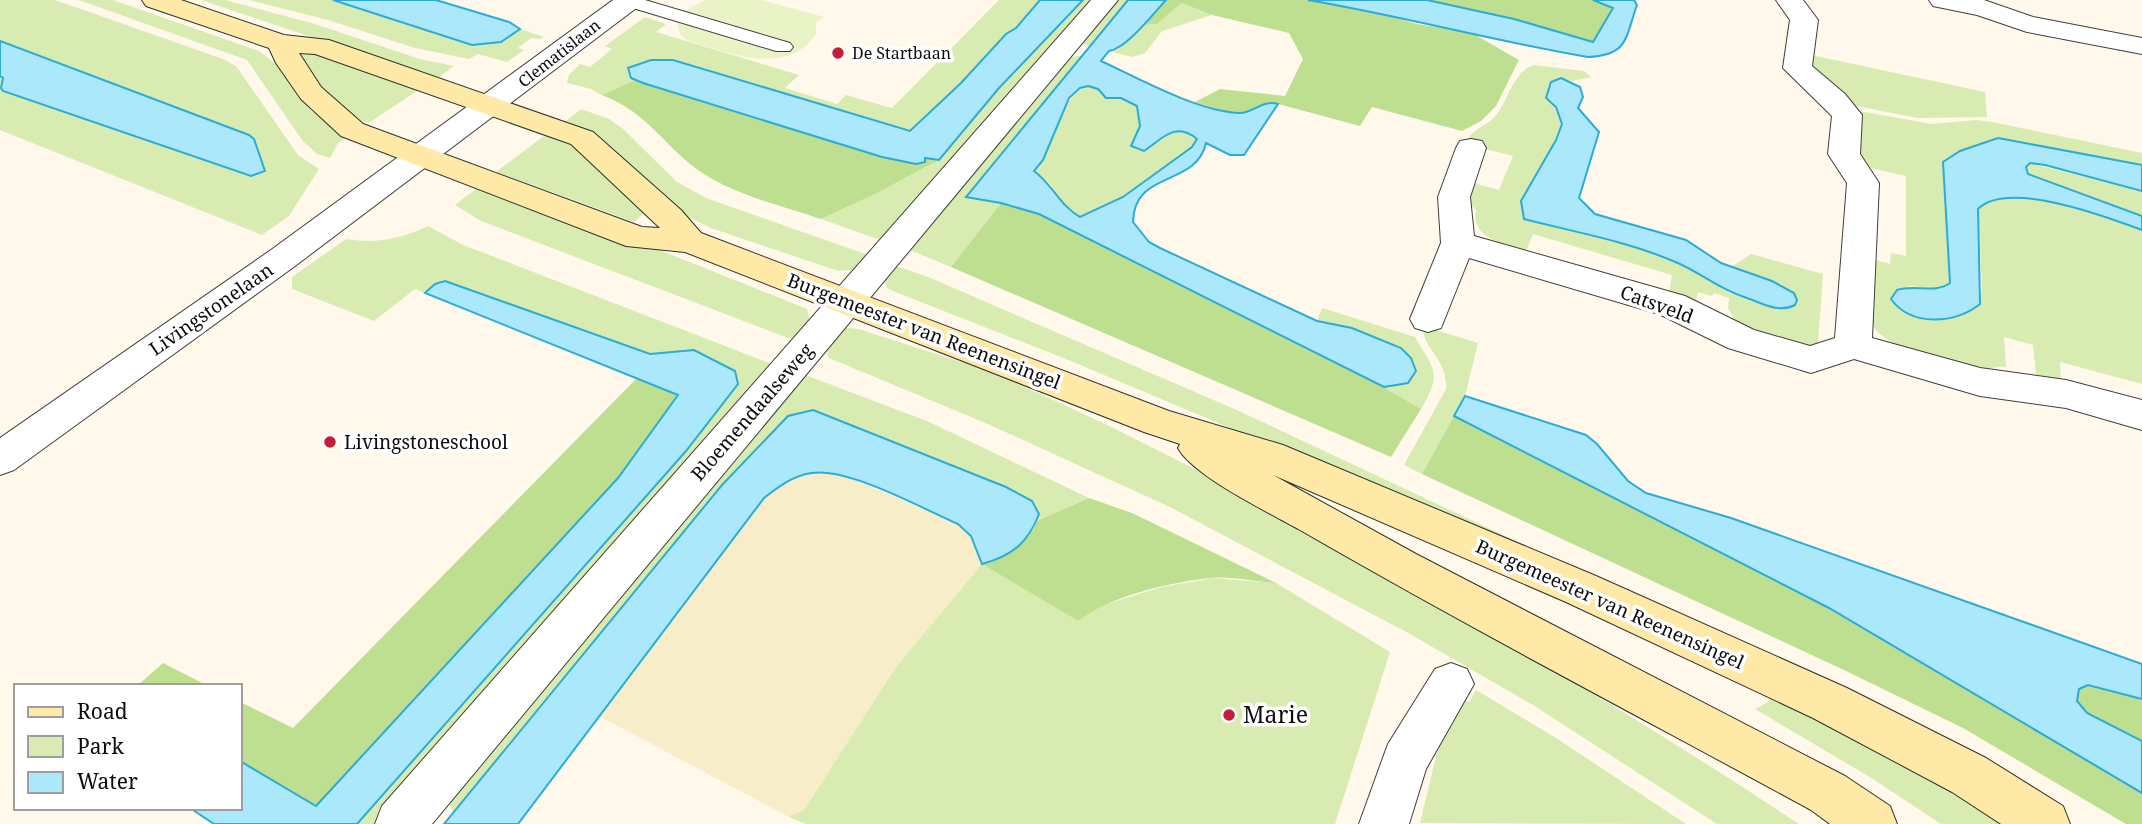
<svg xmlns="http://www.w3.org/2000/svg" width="2142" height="824" font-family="'Noto Serif',serif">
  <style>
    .farmland { fill: #f7edc9 }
    .green { fill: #d8ecb2 }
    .forest { fill: #bede90 }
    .pitch { fill: #e9f3c5 }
    .water { fill: #ace8fb; stroke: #2dabd7; stroke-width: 2; fill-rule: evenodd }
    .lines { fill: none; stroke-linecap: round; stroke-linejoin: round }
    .lane-casing { stroke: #3f3f3f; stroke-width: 2 }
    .street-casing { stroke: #3f3f3f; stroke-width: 2 }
    .secondary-casing { stroke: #2e2e2e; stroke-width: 2 }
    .lane { fill: #fff; fill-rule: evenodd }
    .street { fill: #fff; fill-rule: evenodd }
    .secondary { fill: #ffe9a6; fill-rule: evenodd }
    .poi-dot { fill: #c61b3b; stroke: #fff; stroke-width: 2.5 }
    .labels { text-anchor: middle; stroke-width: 7; stroke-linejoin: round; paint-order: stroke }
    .far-street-label { font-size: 16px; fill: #0c0c0c; stroke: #fff }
    .far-poi-label { font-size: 16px; fill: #0c0c0c; stroke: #fff; text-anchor: start }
    .street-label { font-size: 19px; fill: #0c0c0c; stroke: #fff }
    .poi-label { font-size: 19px; fill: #0c0c0c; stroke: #fff; text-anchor: start }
    .near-poi-label { font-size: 23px; fill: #0c0c0c; stroke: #fff; text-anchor: start }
  </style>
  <rect width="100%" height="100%" fill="#fff8eb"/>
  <path class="farmland" d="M811 473 843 475 958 524 971 536 982 564 896 667 804 810 789 817 599 716 764 498 781 485Z"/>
  <path class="green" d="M0 0H55L223 59 236 66 298 155 319 169 289 216 262 235 0 130V76L9 93 251 176 249 135 0 41Z
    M79 0H113L259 51 277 65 312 112 348 136 338 143 330 158 317 154 302 140 247 60Z
    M201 0H225L315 24 420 59 454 66 436 79Z
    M249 0H333L472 45 500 42 520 29 544 37 540 39 531 38 518 48 524 50 507 62 478 54 469 59 415 48 328 20Z
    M999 0H1040L1016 28 1006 34 961 83 910 131 673 60H659L631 78 635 80 602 95 591 89 567 83 569 75 580 64 590 67 612 49 605 46 645 17 666 24 656 32 799 75 785 88 837 104 846 95 892 108Z
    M1083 0H1094L883 241 821 219 875 194 939 160 999 88Z
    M1114 0H1128L1090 46 1084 44 1082 39Z
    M1180 3 1212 15 1162 31 1145 53 1132 57 1109 51 1117 50 1143 25 1157 24Z
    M309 51 420 89 370 122C345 126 313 76 299 57Z
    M1811 55 1985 92 1987 117 1918 118 1856 106 1812 68Z
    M1077 56H1081L966 196 1001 203 951 267 905 248 1067 58Z
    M1534 65 1584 71 1591 77 1572 81 1561 78 1546 98 1556 107 1562 124 1544 163 1524 219 1637 247 1692 269 1729 293 1762 305 1795 293 1772 281 1731 267 1751 254 1823 274 1818 344 1804 350 1743 332 1728 309 1729 298 1714 293 1712 296 1698 292 1696 301 1669 293 1672 275 1533 234 1526 251C1506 245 1470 238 1476 210L1464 198 1470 182 1499 190 1513 156 1465 144C1473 126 1487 128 1497 114 1509 98 1514 71 1534 65Z
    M1088 86 1098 89 1106 98H1121L1137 106 1140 126 1131 145 1154 144C1165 131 1183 127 1197 139L1192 147 1123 197 1080 217 1062 205 1051 185 1034 171 1036 166 1043 160C1048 139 1067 91 1088 86Z
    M581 109 609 119 622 128 677 182 706 198 868 255 852 270 838 271 711 228 684 215 588 132 565 122Z
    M1859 111 1932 124 1976 120 1992 122 2142 153V165L1998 138 1960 151 1943 162 1950 283 1935 289 1908 286 1896 305C1932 332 1949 311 1982 291L1978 209C2008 179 2101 217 2137 228L2142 230V384L2060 362 2061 383 2036 375 2033 345 2004 337 2006 367C1994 364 1985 373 1974 372 1949 368 1877 346 1870 320 1866 302 1871 278 1872 259L1890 264 1891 253 1906 256V176L1871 168 1861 158Z
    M548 133 568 141 646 211 634 222 496 172Z
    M2029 163 2142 191V216L2028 174 2026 167Z
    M481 185 637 241 807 309 810 322 791 339 481 221 455 205Z
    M428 226 463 245 772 364 379 824H357L686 451 737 384 735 371 695 350 650 354 436 283 425 293 415 289 374 321 292 289V277L346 239C375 244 401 239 428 226Z
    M893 265 928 277 1239 411 1582 572 1555 565 1071 361 893 291 887 288C883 278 886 274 893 265Z
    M1322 308 1415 337C1435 370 1442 374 1421 409L1384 387 1408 383 1416 371 1317 321Z
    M1423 326 1478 343 1465 396 1422 474 1404 465 1446 389C1448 359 1421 347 1423 326Z
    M846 328 859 329C909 346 962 360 1011 381 1141 437 1264 505 1387 574 1527 653 1665 735 1799 824H1717L1533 705 1410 634 1172 508 990 425 829 358 825 345 835 333Z
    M800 373 927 421 1089 498 1037 521 1039 514 1006 487 813 410 788 416 722 485 453 812 447 798Z
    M982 564 1078 621 1094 608 1161 587 1213 578 1276 583 1390 652 1335 824H806L789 817 804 810 896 667Z
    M1476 690 1556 738 1686 824 1420 823 1451 695 1469 702Z
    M1770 696 1875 741 2009 824H1941L1873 779 1755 709 1768 702Z"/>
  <path class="forest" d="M1166 0H1308L1365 9 1417 24 1472 33 1519 60 1496 106 1481 121 1462 131 1372 107 1360 126 1271 102C1260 102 1255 110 1245 113 1230 116 1209 106 1195 102L1220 89 1285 96 1303 59 1289 33 1212 15 1181 3 1157 24 1143 25Z
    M1427 0H1593L1613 8 1593 42 1514 19Z
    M635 80 882 157 916 164 930 157 939 160 875 194 821 219C783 206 738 196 704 174 665 149 651 114 602 95Z
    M1001 203 1039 214 1358 372 1421 409 1391 457 951 267Z
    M636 379 678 394 618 478 316 806 240 761V702L293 728Z
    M1454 416 1829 608 2142 793V824H2126L1963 728 1844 670 1422 474Z
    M1089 498 1132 513 1276 583C1255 582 1232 576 1211 578 1170 582 1110 596 1078 621L982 564C1007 557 1027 545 1037 521Z
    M163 663 208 686H137Z
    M2087 685 2142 699V741L2087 713 2077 701 2079 689Z"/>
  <path class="pitch" d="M705 0H761L824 17 816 22V34C787 78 727 52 688 41L681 35 677 24 681 13Z"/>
  <path class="water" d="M333 0H436L509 22 520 29 501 42 472 45Z
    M1040 0H1083L999 88 939 160 925 158V162L916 164 882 157 643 83 631 78 628 68 651 60H673L910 131 961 83 1006 34 1016 28Z
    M1128 0H1166C1153 14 1127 48 1109 51L1101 61C1140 79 1195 110 1238 113 1254 114 1261 99 1278 104L1244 155H1230L1206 143C1196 188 1134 169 1133 222L1149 242 1160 248 1317 321 1352 328 1401 348 1411 358 1416 371 1408 383 1384 387 1039 214 1001 203 966 197ZM1088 86 1098 89 1106 98H1121L1137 106 1140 126 1131 146 1144 151C1161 140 1175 120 1197 139L1192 147 1123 197 1080 217C1059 205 1053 185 1034 171L1043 160 1069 98 1080 88Z
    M1308 0H1427L1514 19 1593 42 1613 8 1593 0H1634L1637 5C1625 38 1629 55 1588 57 1494 41 1402 16 1308 0Z
    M0 41 249 135 254 139 265 171 251 176 3 91 1 88 3 78 0 76Z
    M1561 78 1580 87 1583 97 1578 108 1599 132 1579 198 1595 214 1686 240 1721 263 1772 281 1794 293 1797 300 1795 305C1778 314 1760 302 1744 297 1718 289 1699 271 1673 261 1626 241 1574 232 1524 219L1521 201 1556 140 1562 124 1556 107 1546 98 1551 82Z
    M1998 138 2142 165V191L2045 165 2030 163 2026 167 2028 174 2142 216V230C2107 217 2007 179 1978 209L1980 304C1956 324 1911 327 1891 299L1897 290C1914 284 1935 294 1950 283L1943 162 1960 151Z
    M445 281 650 354 694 350 735 371 738 384 686 451 357 824H214L190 808H240V761L316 806 618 478 678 395 425 293 435 284Z
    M1465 396 1586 435 1597 444 1628 481 1646 493 1731 518 2142 664V699L2088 685 2079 689 2077 701 2087 713 2142 741V793L1829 608 1454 416Z
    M813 410 1006 487 1032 501 1039 514C1028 543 1012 556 982 564L971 536 958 524C921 508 850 468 812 473 794 475 778 487 764 498L518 824H444L722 485 788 416Z"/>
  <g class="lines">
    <g class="lane-casing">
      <path id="lane" d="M645 0 790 43 793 47 790 51H776L623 5 620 1Z"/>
    </g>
    <g class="street-casing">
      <path id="street" d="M613 0H643L639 6 295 266 14 470 0 475V438L271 250Z
        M1091 0H1118L432 824H375L382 806Z
        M1776 0H1803L1818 20 1812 66 1845 94 1862 115 1860 154 1879 183 1872 338 1980 368 2066 380 2142 400V430L2066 408 1980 396 1854 359 1811 373 1728 348 1659 314 1469 258 1441 328 1428 332 1415 328 1410 319 1441 243 1438 197 1456 148 1460 141 1471 139 1482 141 1486 148 1470 197 1474 236 1685 296 1754 330 1810 346 1835 338 1847 183 1828 154 1832 116 1783 68 1790 20Z
        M1929 0H1984L2033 17 2142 38V54L2027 32 1977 15 1933 6Z
        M1451 663 1467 669 1474 684 1426 769 1409 824H1359L1388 744 1435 669Z"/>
    </g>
    <g class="secondary-casing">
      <path id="secondary" d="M142 0H181L284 35 329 40 593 132 681 210 701 233 1169 411 1283 445 1596 576 1847 688 1986 758 2063 806 2070 824H2001L1952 792 1813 718 1566 602 1273 475 1416 554 1845 776 1890 806 1897 824H1830L1811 810C1640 717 1468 627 1300 530 1270 513 1193 476 1178 448L1180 444 1144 432 685 252 626 246 341 136 301 99 276 63 269 48 146 6ZM299 53 315 54 571 144 660 228 642 227 363 124 321 87Z"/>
    </g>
    <use href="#lane" class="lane"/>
    <use href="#street" class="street"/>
    <use href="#secondary" class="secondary"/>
  </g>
  <g class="poi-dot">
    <circle cx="838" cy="53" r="7"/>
    <circle cx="330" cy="442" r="7"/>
    <circle cx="1229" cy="715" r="7"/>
  </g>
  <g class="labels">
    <g class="far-street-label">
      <text transform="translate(559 53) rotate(-38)" y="6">Clematislaan</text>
    </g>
    <g class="far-poi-label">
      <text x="852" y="59">De Startbaan</text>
    </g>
    <g class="street-label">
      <text transform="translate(1657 304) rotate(20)" y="7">Catsveld</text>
      <text transform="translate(211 309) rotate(-35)" y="7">Livingstonelaan</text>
      <text transform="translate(924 331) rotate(21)" y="7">Burgemeester van Reenensingel</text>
      <text transform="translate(752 412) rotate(-49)" y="7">Bloemendaalseweg</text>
      <text transform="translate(1610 604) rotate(24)" y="7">Burgemeester van Reenensingel</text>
    </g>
    <g class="poi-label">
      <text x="344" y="449">Livingstoneschool</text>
    </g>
    <g class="near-poi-label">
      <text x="1243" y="723">Marie</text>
    </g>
  </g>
  <rect x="14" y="684" width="228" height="126" fill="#ffffff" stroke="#9e9e9e" stroke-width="2"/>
  <rect x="28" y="707" width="35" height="10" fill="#ffe9a6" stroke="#9e9e9e" stroke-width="2"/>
  <text x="77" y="719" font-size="21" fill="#0c0c0c">Road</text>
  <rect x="28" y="736" width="35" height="21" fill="#d8ecb2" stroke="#9e9e9e" stroke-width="2"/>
  <text x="77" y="754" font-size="21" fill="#0c0c0c">Park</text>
  <rect x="28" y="772" width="35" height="21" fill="#ace8fb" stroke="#9e9e9e" stroke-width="2"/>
  <text x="77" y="789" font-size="21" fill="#0c0c0c">Water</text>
</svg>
